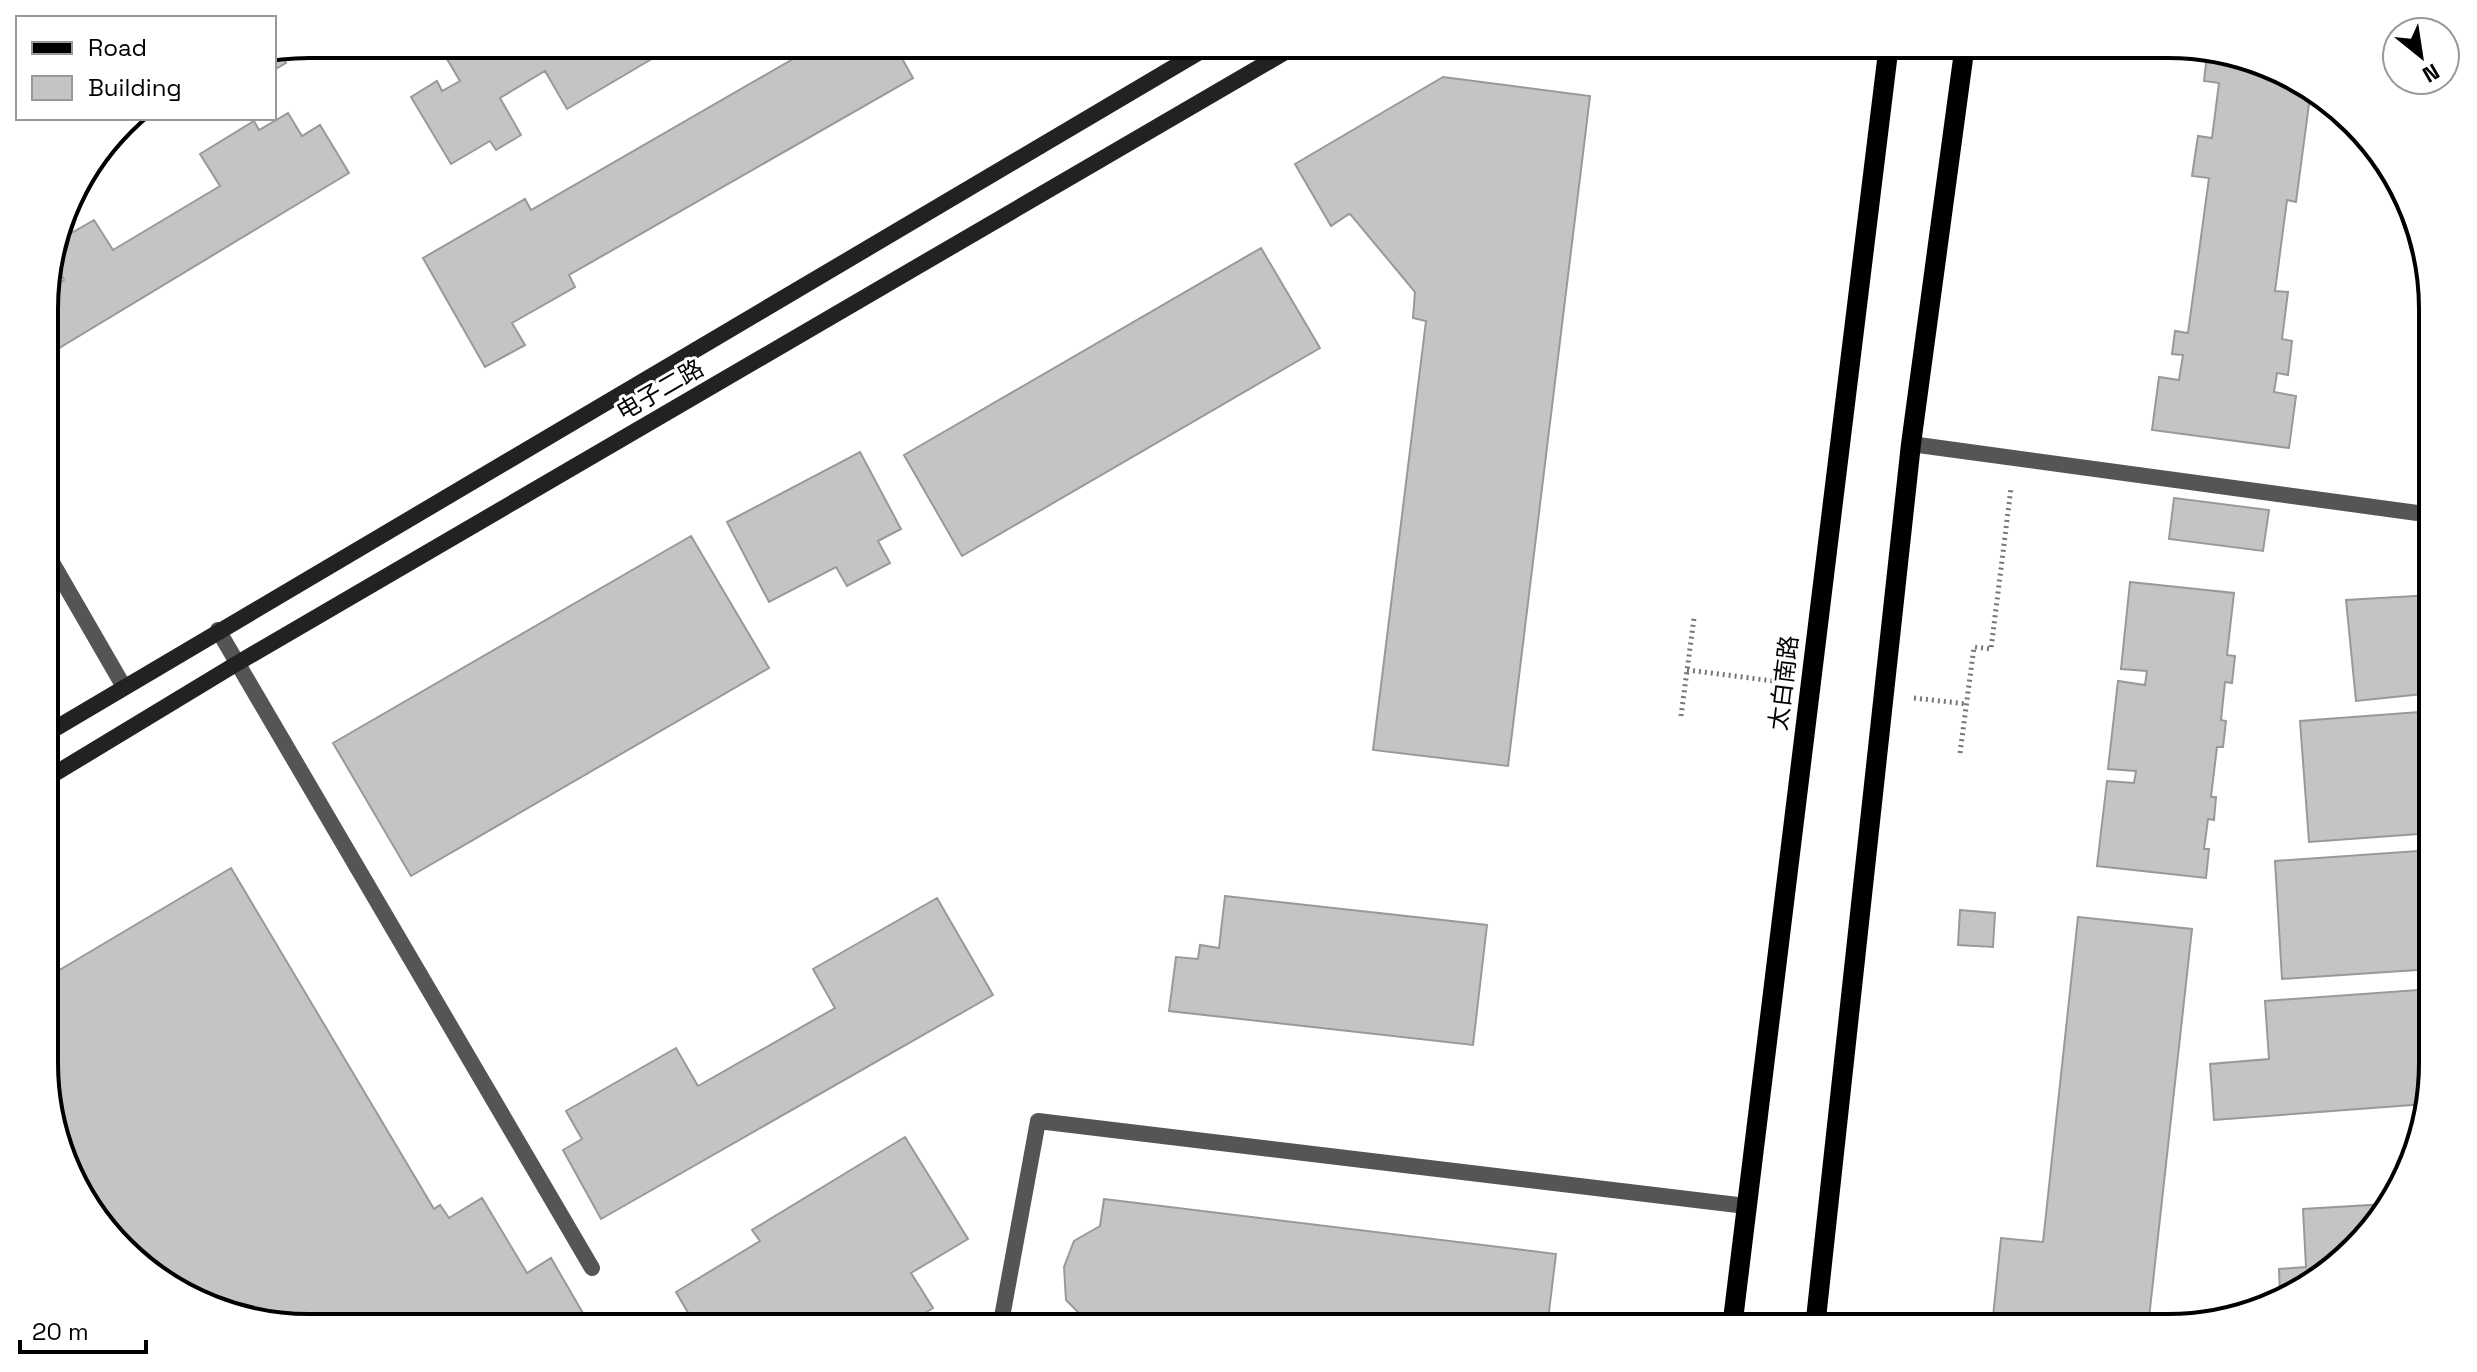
<svg xmlns="http://www.w3.org/2000/svg" width="2477" height="1372" font-family="'Space Grotesk','Noto Sans SC',sans-serif">
  <style>
    .building { fill: #c4c4c4; stroke: #999; stroke-width: 2 }
    .lines { fill: none; stroke-linecap: round; stroke-linejoin: round }
    .path { stroke: #777; stroke-width: 5; stroke-dasharray: 2 4; stroke-linecap: butt }
    .street { stroke: #555; stroke-width: 16 }
    .secondary { stroke: #222; stroke-width: 16 }
    .primary { stroke: #000; stroke-width: 20 }
    .labels { text-anchor: middle; stroke-width: 6; stroke-linejoin: round; paint-order: stroke }
    .street-label { font-size: 24px; fill: #000; stroke: #fff }
    .rim { fill: none; stroke: #000; stroke-width: 4 }
  </style>
  <rect width="100%" height="100%" fill="#fff"/>
  <path class="building" d="M438 44H677L567 109 545 71 500 98 521 135 496 150 490 141 451 164 411 97 437 81 442 91 460 81Z
    M819 44H840L843 49 853 44H894L913 78 569 275 575 287 512 323 525 345 485 367 423 258 525 199 531 210Z
    M278 50 286 63 274 70V51Z
    M2207 55 2300 79 2311 89 2296 202 2287 200 2275 291 2288 292 2282 339 2292 341 2288 375 2277 373 2274 392 2296 396 2289 448 2152 430 2159 377 2179 380 2183 355 2172 354 2175 331 2188 333 2209 178 2192 176 2198 136 2212 138 2219 83 2204 81Z
    M1443 77 1590 96 1508 766 1373 750 1426 321 1413 318 1415 292 1351 215 1349 214 1331 226 1295 164Z
    M288 113 302 136 320 125 349 173 46 356V291L64 280 51 258 56 242 94 220 113 250 220 186 200 154 254 121 259 130Z
    M1261 248 1320 348 962 556 904 455Z
    M2432 416V439L2421 431Z
    M860 452 901 529 878 541 890 563 847 586 836 567 769 602 727 522Z
    M2174 498 2269 510 2263 551 2169 539Z
    M691 536 769 668 411 876 333 743Z
    M2130 582 2234 593 2227 655 2235 656 2232 683 2225 682 2221 720 2226 721 2223 747H2217L2211 797H2216L2214 820 2208 819 2204 849H2209L2206 878 2097 866 2107 781 2134 783 2136 771 2108 769 2118 681 2145 685 2147 671 2121 669Z
    M2432 595V693L2356 701 2346 600Z
    M2432 711V833L2309 842 2300 721Z
    M2432 850V969L2282 979 2275 861Z
    M231 868 434 1209 440 1205 449 1218 482 1198 527 1273 551 1258 584 1315 561 1328H309L177 1293 89 1211 46 1097V978Z
    M1225 896 1487 925 1473 1045 1169 1011 1176 957 1198 959 1200 945 1219 948Z
    M937 898 993 995 601 1219 563 1150 582 1139 566 1111 676 1048 698 1086 835 1008 813 969Z
    M1960 910 1995 913 1993 947 1958 945Z
    M2078 917 2192 929 2148 1327H2034L2035 1322 1993 1317 2001 1238 2043 1242Z
    M2432 989V1080L2425 1104 2214 1120 2210 1064 2269 1059 2265 1001Z
    M905 1137 968 1239 911 1273 933 1308 901 1328H697L676 1292 760 1241 752 1230Z
    M1104 1199 1556 1254 1547 1328H1087L1088 1322 1066 1300 1064 1267 1074 1241 1100 1226Z
    M2388 1204 2315 1284 2280 1295 2279 1269 2306 1267 2303 1209Z"/>
  <g class="lines">
    <path class="path" d="M1687 670 1781 682
      M1914 698 1967 704
      M1681 716 1694 618
      M1960 753 1974 647 1991 649 2011 488"/>
    <path class="street" d="M1911 444 2432 515
      M46 552 124 687
      M218 630 592 1268
      M1000 1328 1038 1121 1746 1206"/>
    <path class="secondary" d="M46 734 1213 44
      M46 779 236 664 1299 44"/>
    <path class="primary" d="M1732 1328 1889 44
      M1815 1328 1911 444 1965 44"/>
  </g>
  <g class="labels">
    <g class="street-label">
      <text transform="translate(660 390) rotate(-30)" y="8">电子二路</text>
      <text transform="translate(1784 683) rotate(-83)" y="8">太白南路</text>
    </g>
  </g>
  <path d="M0 0H2477V1372H0ZM309 58H2168A251 251 0 0 1 2419 309V1063A251 251 0 0 1 2168 1314H309A251 251 0 0 1 58 1063V309A251 251 0 0 1 309 58Z" fill="#fff" fill-rule="evenodd"/>
  <path class="rim" d="M309 58H2168A251 251 0 0 1 2419 309V1063A251 251 0 0 1 2168 1314H309A251 251 0 0 1 58 1063V309A251 251 0 0 1 309 58Z"/>
  <rect x="16" y="16" width="260" height="104" fill="#ffffff" stroke="#999999" stroke-width="2"/>
  <rect x="32" y="42" width="40" height="12" fill="#000000" stroke="#999999" stroke-width="2"/>
  <text x="88" y="56" font-size="24" fill="#000000">Road</text>
  <rect x="32" y="76" width="40" height="24" fill="#c4c4c4" stroke="#999999" stroke-width="2"/>
  <text x="88" y="96" font-size="24" fill="#000000">Building</text>
  <g transform="translate(2421 56) rotate(150)"><circle r="38" fill="#ffffff" stroke="#999999" stroke-width="2"/>
  <path d="M0-6L14 30L0 20L-14 30Z" fill="#000000"/>
  <text y="-12" font-size="22" font-weight="bold" text-anchor="middle" fill="#000000">N</text>
  </g>
  <path d="M20 1340v12h126v-12" fill="none" stroke="#000000" stroke-width="4"/>
  <text x="32" y="1340" font-size="24" fill="#000000" stroke="#ffffff" stroke-width="6" paint-order="stroke">20 m</text>
</svg>
